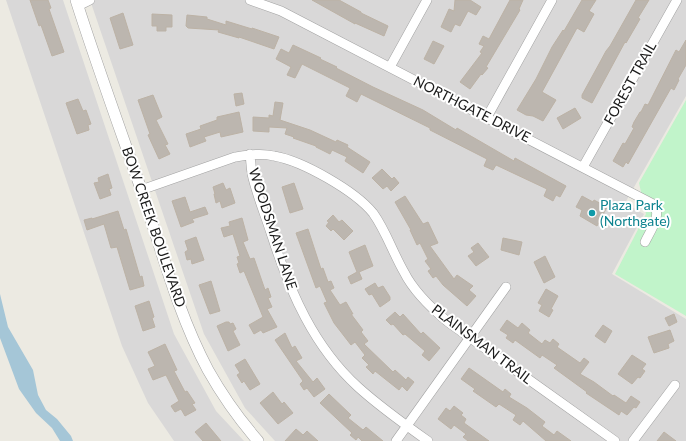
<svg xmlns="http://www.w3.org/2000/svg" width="686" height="441" font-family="Lato,sans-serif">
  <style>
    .residential { fill: #d9d8d8 }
    .park { fill: #c1f4ca }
    .water { fill: #a5c6d7 }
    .building { fill: #bcb6af; stroke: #bcb2a5 }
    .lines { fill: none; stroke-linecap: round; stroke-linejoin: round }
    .minor-casing { stroke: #a2a2a2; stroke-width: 10 }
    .tertiary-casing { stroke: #a2a2a2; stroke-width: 12 }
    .minor { stroke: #fff; stroke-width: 9 }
    .tertiary { stroke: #fff; stroke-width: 11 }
    .culture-dot { fill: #0f9aa8; stroke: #fff; stroke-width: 1.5 }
    .labels { text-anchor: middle; stroke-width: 4; stroke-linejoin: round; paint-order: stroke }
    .street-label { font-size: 14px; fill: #1b1b1b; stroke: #fff }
    .culture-label { font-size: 14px; fill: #0d838f; stroke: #fff; text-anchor: start }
  </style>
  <rect width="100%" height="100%" fill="#eceae2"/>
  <path class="residential" d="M6 0H63L174 334 216 411 244 441H174L148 403 122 346Z
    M90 0H686V96L625 203 644 214 612 274 686 319V441H275L245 408 204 334Z"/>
  <path class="park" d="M686 100V316L615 274 646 214 639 183Z"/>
  <path class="water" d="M0 294 8 327 33 370 38 395 46 410 57 419 71 436 73 441H60L52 428 36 413 19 389 0 338Z"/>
  <path class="building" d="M30 0H48L51 8 49 9 64 52 52 56 41 25 39 26Z
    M312 0H339L361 12V13L388 26 384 36 355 23V24Z
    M455 0H470L481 7 476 15 468 11 460 26 455 24 451 32 441 27 449 9 454 11Z
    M510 0H523L519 9 520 10 486 67 488 68 482 75 481 74 470 89 460 82 482 53 480 52 484 46 479 44 483 36 489 39Z
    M582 0H596L589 11 594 14 584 32 577 28 542 92 556 100 543 121 533 116 526 115 517 110 536 79 552 47 563 30 564 31Z
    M636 0H649L638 18 640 19 626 43 625 42 592 103 582 98V95L599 64 606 51 610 46Z
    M123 13 133 45 120 49 110 18Z
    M152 14 172 15V27H166V31H157V26H152Z
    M187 15 207 17V19L226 25V21L252 29V28L279 37 274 49 239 37V38L218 32 219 30 188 28 186 26Z
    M686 40V65L678 79 679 80 674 90 671 88 628 164 626 162 623 167 613 161 623 143 625 144 634 128 632 127 634 122 640 112H641L645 104 648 105 676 50 679 52Z
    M433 41 444 46 434 64 424 59Z
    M293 45 321 58 320 59 337 67 336 68 373 87 423 110 456 130 457 128 514 161 515 158 566 186 560 197 556 195 553 201 544 196 547 189 496 165 493 170 484 166 487 159 430 130V128L361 94 357 102 346 96 350 88 302 64 295 78 287 75 291 67 276 59 281 49 289 53Z
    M242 93 244 104 236 106 234 94Z
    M153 95 162 117 156 120 168 144 165 145 170 154 159 159 148 135 150 134 138 100Z
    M78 99 83 111 86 110 91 124 88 125 89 130 77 134 66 103Z
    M275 102 283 103 280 120 310 130 336 142 337 140 348 145 347 147 370 162 363 173 345 161 347 157 332 150 330 154 316 147V146L293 138 294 137 285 134 287 128 269 127V132L253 131V117L269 118V115L273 116Z
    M575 108 581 118 563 129 557 118Z
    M239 112 243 132 221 137 220 132 204 137 206 141 190 147 186 134 201 129 200 126 217 120V117Z
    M382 169 392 179 394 177 399 183 391 191 387 186 383 189 372 178Z
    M108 174 112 188 109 189 111 195 100 199 94 183 99 182 98 178Z
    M223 183 226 190 230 188 235 203 222 208 220 201 216 203 214 194H215L213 187Z
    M294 183 303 209 290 213 282 187Z
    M405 196 423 224 428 222 438 243 430 246 454 279 457 275 473 286 469 290 476 296 467 306 443 285 436 276 433 278 428 271 431 269 425 261 428 259 420 243 417 245 410 230H411L395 202Z
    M582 196 593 202 594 200 607 207 597 226 580 216 582 210 576 207Z
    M185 197 190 212 205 207 208 214 192 219 194 222 181 227 172 201Z
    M118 211 124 230 126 229 140 277 142 276 144 286 130 290 117 247 111 248 104 224 87 230 84 220 92 218V219Z
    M333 215 339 222 342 220 353 231 344 240 333 229 331 231 326 226 329 222 327 221Z
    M242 218 248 240 243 242 250 259 254 258 265 290 268 288 271 297 268 298 272 307 267 309 277 327 263 333 261 330 254 334 249 325 263 317 244 271 240 273 237 264 239 263 237 257 240 256 233 234 224 237 221 228 230 226 229 222Z
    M308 229 321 269 323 268 328 282 331 281 334 288 330 290 340 305 346 302 353 314H351L363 330 361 332 368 341 364 344 393 372 395 370 406 380 408 377 414 382 407 391 402 386 399 390 375 371 373 374 366 367 369 365 362 358 365 355 355 342 351 345 334 323 324 303 327 302 320 286 316 288 296 233Z
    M196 237 204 260 192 264 191 259 187 260 185 252 188 250 185 241Z
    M503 238 522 242 519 255 501 250Z
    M478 243 489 257 476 266 468 256 474 252 471 248Z
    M365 245 373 266 359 272 362 279 351 284 348 277 357 272 349 252Z
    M545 256 555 277 544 283 534 262Z
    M211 281 220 311 210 314 199 285Z
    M375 283 378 288 383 286 390 297V300L380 307 372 294 369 295 365 289Z
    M546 289 558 296 551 309 553 310 549 317 539 311 542 305 538 303Z
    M149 301 154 317 152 318 155 327 143 331 135 306Z
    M395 312 400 317 403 314 421 334 423 332 440 348 429 361 422 355 425 351 405 334 403 335 393 324 391 325 386 320Z
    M674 314 677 322 669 326 665 318Z
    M507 320 518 328 522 323 530 330 528 333 542 344 545 340 550 343 553 339 559 344 557 347 580 363 584 358 589 362 580 374 594 382 613 396 614 395 626 403 631 396 640 402 636 408 634 407 627 415 621 411 619 415 586 393 587 392 554 368 557 365 542 355 540 358 515 340 513 343 506 338 508 335 500 330Z
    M226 322H229L230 324 233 323 236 329 233 331 240 345 228 351 217 326Z
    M603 325 612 331 605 343 595 336Z
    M670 330 674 341 668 344 669 348 654 353 648 337Z
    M285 333 292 348 295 346 302 358 296 361 313 382 317 378 325 389 314 397 307 388 304 390 300 384 303 381 275 340Z
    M165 344 177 370 174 371 185 392 187 391 195 403 192 404 196 410 185 416 181 409 175 412 171 406 179 401 166 375 153 380 148 369 155 366 148 352Z
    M632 355 646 364 642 369 645 371 640 378 638 377 632 384 618 374Z
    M245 359 260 384 250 390 244 381 242 383 237 375 240 373 235 365Z
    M469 368 503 392 505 389 511 394 509 397 527 408 545 422 542 426 554 435 557 431 571 441H546L523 421 520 425 513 420 516 415 499 404 496 407 473 391 475 389 461 379Z
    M273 392 282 404 284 402 293 413 278 424 260 403Z
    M329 394 351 415 348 418 363 430 366 427 383 441H362L358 437 356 440 350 435 352 433 320 403Z
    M454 406 463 413 461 415 466 419 464 423 489 441H468L463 437 466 434 454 425 451 429 438 419 446 408 450 411Z
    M206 423 221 441H203L195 432Z
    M296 429 303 435 307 431 318 441H285Z
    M664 432 676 441H657Z"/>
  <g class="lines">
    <g class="minor-casing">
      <path id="minor" d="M250 0 281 11 653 204C663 214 650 231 645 242
        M78 6 90 0
        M390 67 427 0
        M487 117 552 0
        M250 154C251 162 251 171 253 178 258 198 266 217 272 236 290 292 314 347 358 387 380 407 404 424 428 441
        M583 167 677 0
        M141 190 235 157C249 155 261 153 274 156 303 161 355 191 373 213 386 231 393 253 404 272 414 292 431 308 448 322L615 441
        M396 441 506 287
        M633 441 675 385"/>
    </g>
    <g class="tertiary-casing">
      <path id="tertiary" d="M76 0C96 63 119 126 141 189 161 248 178 314 208 370 222 395 239 419 258 441"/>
    </g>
    <use href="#minor" class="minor"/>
    <use href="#tertiary" class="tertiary"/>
  </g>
  <circle class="culture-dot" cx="592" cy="213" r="4"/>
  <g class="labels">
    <g class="street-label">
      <text transform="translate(630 83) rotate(-61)" y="5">FOREST TRAIL</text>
      <text transform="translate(472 109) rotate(27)" y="5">NORTHGATE DRIVE</text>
      <text transform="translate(154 227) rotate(71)" y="5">BOW CREEK BOULEVARD</text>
      <text transform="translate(273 229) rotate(72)" y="5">WOODSMAN LANE</text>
      <text transform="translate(482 344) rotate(37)" y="5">PLAINSMAN TRAIL</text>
    </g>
    <g class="culture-label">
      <text x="600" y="210">Plaza Park<tspan x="600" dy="16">(Northgate)</tspan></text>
    </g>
  </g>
</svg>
